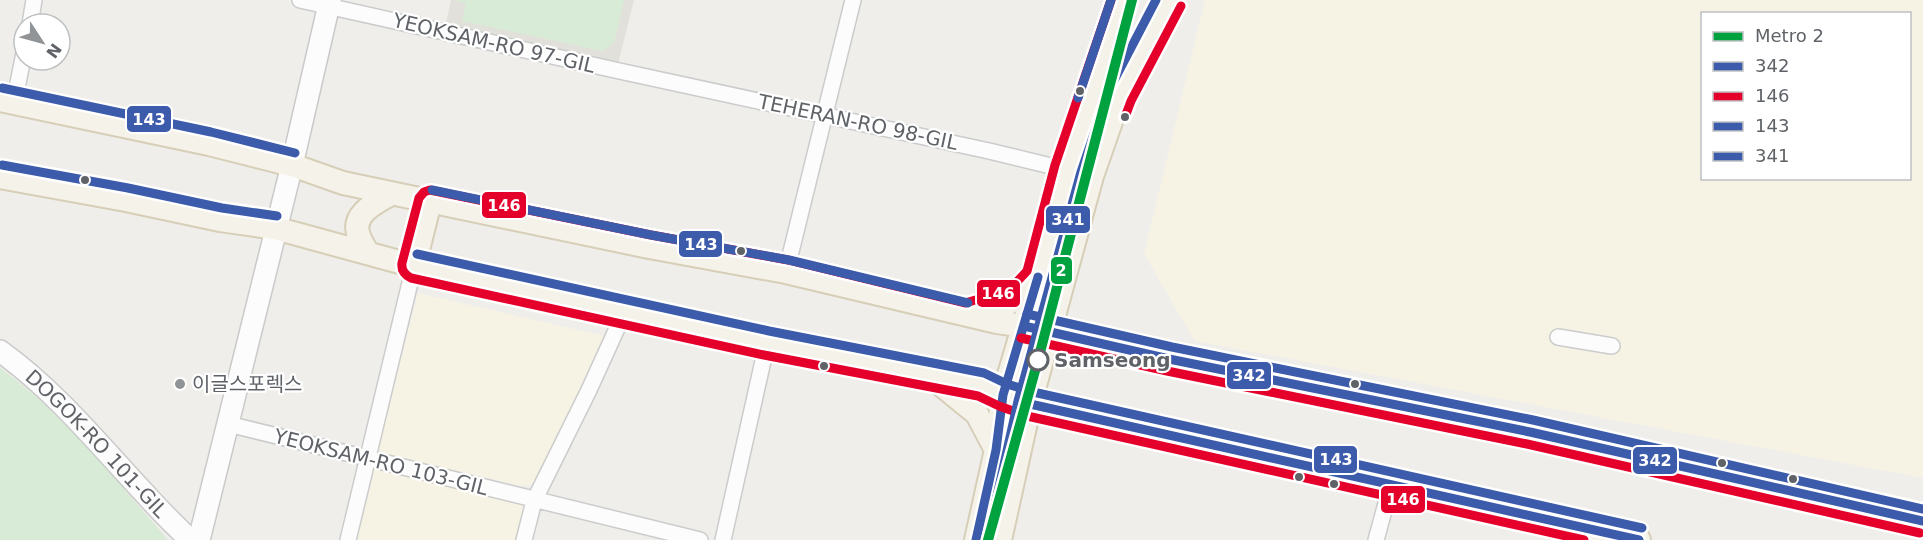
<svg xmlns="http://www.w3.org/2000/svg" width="1923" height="540" font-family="'DejaVu Sans','Noto Sans KR',sans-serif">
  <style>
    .commercial { fill: #f7f3e4; fill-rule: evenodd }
    .education { fill: #e2e0da }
    .green { fill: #d8ebd6 }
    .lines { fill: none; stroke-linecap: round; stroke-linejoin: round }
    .street-casing { stroke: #cbcccc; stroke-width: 18 }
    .secondary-casing { stroke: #cacacb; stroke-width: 24 }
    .primary-casing { stroke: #d7ceb8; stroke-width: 26 }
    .street { stroke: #fdfcfc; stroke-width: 15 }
    .secondary { stroke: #fdfcfc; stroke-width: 21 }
    .primary { stroke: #f4f2e9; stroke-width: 22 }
    .bus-1-casing { stroke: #fff; stroke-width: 14 }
    .bus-2-casing { stroke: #fff; stroke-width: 14 }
    .bus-3-casing { stroke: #fff; stroke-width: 14 }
    .bus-4-casing { stroke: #fff; stroke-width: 14 }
    .bus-1 { stroke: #3d5bab; stroke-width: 9 }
    .bus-2 { stroke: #e4002b; stroke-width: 9 }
    .bus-3 { stroke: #3d5bab; stroke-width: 9 }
    .bus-4 { stroke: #3d5bab; stroke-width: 9 }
    .metro-1-casing { stroke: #fff; stroke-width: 15 }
    .metro-1 { stroke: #00a23f; stroke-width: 10 }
    .bus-dot { fill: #5f6368; stroke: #fff; stroke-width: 2 }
    .stop-dot { fill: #fff; stroke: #5f6368; stroke-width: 3 }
    .poi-dot { fill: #919496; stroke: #fff; stroke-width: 2 }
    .labels { text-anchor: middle; stroke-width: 4.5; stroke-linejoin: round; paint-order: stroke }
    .street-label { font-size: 20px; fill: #5f6368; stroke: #fff }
    .stop-label { font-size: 20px; font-weight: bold; fill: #5f6368; stroke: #fff; text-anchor: start }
    .poi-label { font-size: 20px; fill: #5f6368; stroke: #fff; text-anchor: start }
    .line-badge { stroke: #fff; stroke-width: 2 }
    .badge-label { font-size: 16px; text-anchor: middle; font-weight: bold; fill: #fff }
  </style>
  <rect width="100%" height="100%" fill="#efeeea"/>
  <path class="commercial" d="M1205 0H1923V478L1195 341 1144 254ZM1702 14H1910V178H1702Z
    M418 293 608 337 541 474 531 485 521 486 383 454 378 446Z
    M377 465 525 503 517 540H352L369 470Z"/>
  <path class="education" d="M451 0H634L618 64 446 23Z"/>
  <path class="green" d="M454 0H624L614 43 602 51 462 21 466 3Z
    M0 368C65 415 116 480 168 540H0Z"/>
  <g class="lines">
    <g class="street-casing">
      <path id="street" d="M300 0 624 72 989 151 1092 176
        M30 24 34 0
        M14 103 24 53
        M786 272 853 0
        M1558 337 1612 346
        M228 424 700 540
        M348 540 414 266
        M524 540 534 501 589 390 624 313
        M723 540 767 343
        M1376 540 1391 485"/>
    </g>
    <g class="secondary-casing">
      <g id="secondary">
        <path id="s1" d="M0 351C57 392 100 446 148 497 161 512 176 526 190 540"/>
        <path d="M199 540 292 165 330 0"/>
      </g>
    </g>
    <g class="primary-casing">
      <path id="primary" d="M0 100 209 144 292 165 343 183 649 247 786 272 997 322 1024 326 1169 359 1530 432 1923 521
        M0 177 126 200 220 220 275 228 414 266 624 313 930 376 982 385 1003 395 1030 404 1639 540
        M368 253C365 248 361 242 359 236 350 214 377 202 391 194
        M414 266 430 202
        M972 313C1002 308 1017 303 1036 279
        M934 379 977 414 996 450
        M976 540 996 450 1003 395 1038 277 1066 169 1124 0
        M1000 540 1030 404 1092 176 1120 96 1170 0"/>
    </g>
    <use href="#street" class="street"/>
    <use href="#secondary" class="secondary"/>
    <use href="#primary" class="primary"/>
    <g class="bus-1-casing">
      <path id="bus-1" d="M1024 326 1169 359 1530 432 1923 521
        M1030 404 1639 540
        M976 540 996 450 1003 395 1038 277"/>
    </g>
    <g class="bus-2-casing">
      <path id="bus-2" d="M1111 0 1055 165 1027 271 1014 285 1000 293 965 303 788 260 651 235 430 190 424 192 419 198 402 263C401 270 405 275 411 278L764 355 978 396 999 406 1027 416 1584 540
        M1125 117 1131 101 1181 6
        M1021 338 1167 371 1527 444 1920 533"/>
    </g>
    <g class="bus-3-casing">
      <path id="bus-3" d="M2 88 211 132 295 153
        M2 165 128 188 222 208 277 216
        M432 190 651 235 789 260 968 303
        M417 254 769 331 984 373 1007 384 1033 392 1642 528
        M1027 314 1172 347 1533 420 1923 509"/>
    </g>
    <g class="bus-4-casing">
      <path id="bus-4" d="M1078 98 1111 0
        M988 537 1018 401 1081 172 1109 90 1156 0"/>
    </g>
    <use href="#bus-1" class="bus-1"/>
    <use href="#bus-2" class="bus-2"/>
    <use href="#bus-3" class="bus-3"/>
    <use href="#bus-4" class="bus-4"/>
    <g class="metro-1-casing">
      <path id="metro-1" d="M988 540 1038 360 1132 0"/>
    </g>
    <use href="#metro-1" class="metro-1"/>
  </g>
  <g class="bus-dot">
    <circle cx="1080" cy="91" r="5"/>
    <circle cx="1125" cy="117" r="5"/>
    <circle cx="85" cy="180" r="5"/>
    <circle cx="741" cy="251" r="5"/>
    <circle cx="824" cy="366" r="5"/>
    <circle cx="1355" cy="384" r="5"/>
    <circle cx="1722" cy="463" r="5"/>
    <circle cx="1299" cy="477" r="5"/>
    <circle cx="1793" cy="479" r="5"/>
    <circle cx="1334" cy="484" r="5"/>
  </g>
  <circle class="stop-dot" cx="1038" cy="360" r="10"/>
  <circle class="poi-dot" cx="180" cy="384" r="6"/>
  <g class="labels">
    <g class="street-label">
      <text transform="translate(494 43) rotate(13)" y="7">YEOKSAM-RO 97-GIL</text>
      <text transform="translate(858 122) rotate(12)" y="7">TEHERAN-RO 98-GIL</text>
      <text dy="7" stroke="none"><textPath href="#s1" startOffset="134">DOGOK-RO 101-GIL</textPath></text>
      <text transform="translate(381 462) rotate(14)" y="7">YEOKSAM-RO 103-GIL</text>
    </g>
    <g class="stop-label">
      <text x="1054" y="367">Samseong</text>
    </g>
    <g class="poi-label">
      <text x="192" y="391">이글스포렉스</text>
    </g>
  </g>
  <g class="line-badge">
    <rect x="126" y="105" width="46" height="28" rx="6" fill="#3d5bab"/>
    <rect x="481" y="191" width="46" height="28" rx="6" fill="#e4002b"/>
    <rect x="1045" y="205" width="46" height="29" rx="6" fill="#3d5bab"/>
    <rect x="678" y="230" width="45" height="28" rx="6" fill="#3d5bab"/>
    <rect x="1050" y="256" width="23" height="29" rx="6" fill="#00a23f"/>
    <rect x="976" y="279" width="45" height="29" rx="6" fill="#e4002b"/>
    <rect x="1226" y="361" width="46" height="29" rx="6" fill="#3d5bab"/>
    <rect x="1313" y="445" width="45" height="29" rx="6" fill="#3d5bab"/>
    <rect x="1632" y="446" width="46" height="29" rx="6" fill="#3d5bab"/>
    <rect x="1380" y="485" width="46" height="29" rx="6" fill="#e4002b"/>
  </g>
  <g class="badge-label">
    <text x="149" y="125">143</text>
    <text x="504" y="211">146</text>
    <text x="1068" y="225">341</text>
    <text x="701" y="250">143</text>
    <text x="1061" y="276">2</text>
    <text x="998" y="299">146</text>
    <text x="1249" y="381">342</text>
    <text x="1336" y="465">143</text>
    <text x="1655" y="466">342</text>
    <text x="1403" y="505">146</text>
  </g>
  <rect x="1701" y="12" width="210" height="168" fill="#ffffff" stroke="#bfc1c3" stroke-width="1.5"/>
  <rect x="1713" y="32" width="30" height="9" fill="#00a23f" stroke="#bfc1c3" stroke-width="1.5"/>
  <text x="1755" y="42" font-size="18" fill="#5f6368">Metro 2</text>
  <rect x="1713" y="62" width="30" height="9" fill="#3d5bab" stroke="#bfc1c3" stroke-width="1.5"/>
  <text x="1755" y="72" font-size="18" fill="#5f6368">342</text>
  <rect x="1713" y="92" width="30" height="9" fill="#e4002b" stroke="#bfc1c3" stroke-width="1.5"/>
  <text x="1755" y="102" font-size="18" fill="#5f6368">146</text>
  <rect x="1713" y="122" width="30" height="9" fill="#3d5bab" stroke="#bfc1c3" stroke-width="1.5"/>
  <text x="1755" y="132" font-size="18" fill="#5f6368">143</text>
  <rect x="1713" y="152" width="30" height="9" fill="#3d5bab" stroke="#bfc1c3" stroke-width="1.5"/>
  <text x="1755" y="162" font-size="18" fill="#5f6368">341</text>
  <g transform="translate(42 42) rotate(126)"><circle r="28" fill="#ffffff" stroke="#bfc1c3" stroke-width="1.5"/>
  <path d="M0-4.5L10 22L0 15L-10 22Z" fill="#919496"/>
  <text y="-9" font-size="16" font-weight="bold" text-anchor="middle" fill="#5f6368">N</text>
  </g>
</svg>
